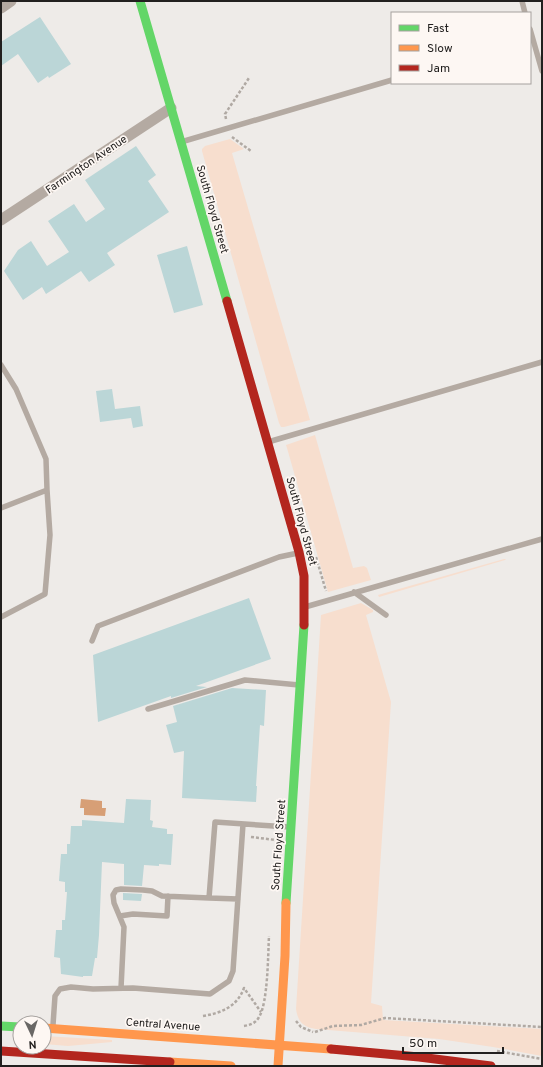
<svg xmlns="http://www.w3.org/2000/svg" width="543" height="1067" font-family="Overpass,sans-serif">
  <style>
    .green { fill: #f7dece }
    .water { fill: #d79f76 }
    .building { fill: #bbd6d7 }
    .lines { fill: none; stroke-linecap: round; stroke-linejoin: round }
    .path { stroke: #b0a9a3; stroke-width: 2.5; stroke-dasharray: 3 2; stroke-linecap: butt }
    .lane { stroke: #b4aaa2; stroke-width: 5.5 }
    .street { stroke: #b4aaa2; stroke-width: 11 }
    .fast { stroke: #63d668; stroke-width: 9 }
    .slow { stroke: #ff974d; stroke-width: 9 }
    .jam { stroke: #b3261e; stroke-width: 9 }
    .labels { text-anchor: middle; stroke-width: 3.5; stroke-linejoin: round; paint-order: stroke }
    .street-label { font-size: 11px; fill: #22201f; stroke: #fdf7f3 }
  </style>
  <rect width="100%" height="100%" fill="#eeebe8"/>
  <path class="green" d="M230 139 244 149 232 153 310 420 284 427H281L279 423 202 151V149L205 146Z
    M315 435 353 568 364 566 367 568 371 580 328 592 287 448 286 445 289 444Z
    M504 559H506L505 560 379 597 378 595Z
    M361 603 373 610V612L366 615 391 702 371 1003 382 1006 383 1020 542 1029V1056L493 1047 439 1039 316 1029C303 1027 298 1022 296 1009L321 615Z
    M44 1036 112 1040V1042L68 1046 44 1044Z"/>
  <path class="water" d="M81 799 102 801V808H106L105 816 84 815V808H80Z"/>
  <path class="building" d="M40 17 71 64 49 78 48 76 38 83 18 54 1 66V42Z
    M136 146 156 175 148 181 169 212 107 253 115 265 89 282 81 271 46 294 42 287 23 300 4 271 18 250 31 241 47 266 69 252 48 221 74 204 86 222 105 209 85 180Z
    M187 246 203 305 174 313 157 255Z
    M112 389 115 409 140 406 143 426 133 428 131 418 100 422 96 391Z
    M249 598 271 659 196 686 207 687 171 698V696L98 722 93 655Z
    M232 688 266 690 264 726 260 725 256 786H257L256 802 182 798 184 751 174 753 166 725 177 722 173 706Z
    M126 799 151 800 150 820 153 821 152 827 167 829V834H173L171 865 159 864V866L144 865 142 886 124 885V864L102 862 99 935 97 958H95L92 976H83V977L61 974 60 958 54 957 56 930H62V920H65L67 892H65V882L59 881 61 854H67V844H70L71 826H82V820L124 823Z
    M123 893 142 894 141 901 123 900Z"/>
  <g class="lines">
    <path class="path" d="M226 119 225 114 249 78
      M232 137 251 151
      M316 557 326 591
      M251 837 276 840
      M203 1016C221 1013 237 1007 244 988L261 1012
      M296 1021 301 1027 313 1032
      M244 1026C250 1025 256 1023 259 1017 268 1003 268 954 269 936
      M315 1032 333 1026 361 1025 385 1018 542 1027
      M497 1051 542 1059"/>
    <path class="lane" d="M522 1 525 13
      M530 29 542 71
      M181 142 392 80
      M1 365 16 389 46 459 47 490 1 508
      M268 442 542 362
      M354 592 386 615
      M305 607 542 539
      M1 617 45 594 50 535 47 490
      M92 641 98 626 279 557 298 553
      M148 709 245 680 299 685
      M209 898 238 899
      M120 916 133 914 167 916 168 896
      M121 988 124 927 114 903 113 895 116 890 121 889 143 890 152 891 162 896 209 898 215 822 289 827
      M53 1025 55 996 60 989 71 987 93 989 133 988 210 994 229 981 233 971 243 824"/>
    <path class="street" d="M1 8 11 1
      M1 220 171 108"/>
    <path class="fast" d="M140 1 227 301
      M286 903 304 625
      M1 1026 20 1027"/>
    <path class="slow" d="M44 1028 331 1049
      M170 1062 231 1066
      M278 1066 285 956 286 903"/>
    <path class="jam" d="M227 301 299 552 304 576V625
      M331 1049 419 1057 491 1066
      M1 1051 170 1062"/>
  </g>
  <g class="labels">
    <g class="street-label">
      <text transform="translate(86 164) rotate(-34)" y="4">Farmington Avenue</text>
      <text transform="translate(213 209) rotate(74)" y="4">South Floyd Street</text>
      <text transform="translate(302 521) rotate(75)" y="4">South Floyd Street</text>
      <text transform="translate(278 845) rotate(-86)" y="4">South Floyd Street</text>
      <text transform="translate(163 1024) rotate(4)" y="4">Central Avenue</text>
    </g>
  </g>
  <rect width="543" height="1067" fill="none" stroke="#22201f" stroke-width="4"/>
  <rect x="391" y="12" width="140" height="72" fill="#fdf7f3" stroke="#a5a19e"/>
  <rect x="399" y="25" width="20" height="6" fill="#63d668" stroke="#a5a19e"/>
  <text x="427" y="32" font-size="12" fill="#22201f">Fast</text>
  <rect x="399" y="45" width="20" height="6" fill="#ff974d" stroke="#a5a19e"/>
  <text x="427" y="52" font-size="12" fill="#22201f">Slow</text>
  <rect x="399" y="65" width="20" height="6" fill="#b3261e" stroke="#a5a19e"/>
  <text x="427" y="72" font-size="12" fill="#22201f">Jam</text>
  <g transform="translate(32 1035) rotate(176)"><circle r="19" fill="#fdf7f3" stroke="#a5a19e"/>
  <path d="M0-3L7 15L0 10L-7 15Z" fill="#696765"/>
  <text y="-6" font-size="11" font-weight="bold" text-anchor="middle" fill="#22201f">N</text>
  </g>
  <path d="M403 1047v6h100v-6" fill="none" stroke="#22201f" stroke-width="2"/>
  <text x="409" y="1047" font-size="12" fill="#22201f" stroke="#fdf7f3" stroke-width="3" paint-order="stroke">50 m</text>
</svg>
